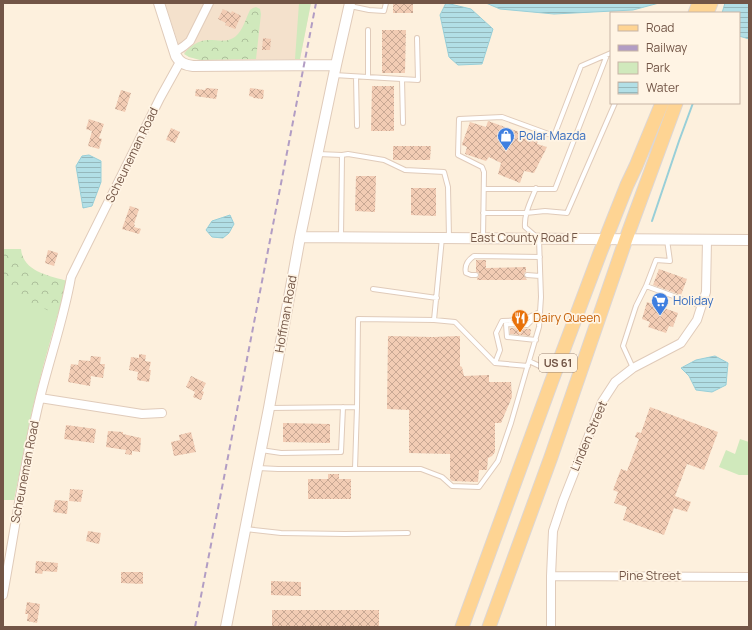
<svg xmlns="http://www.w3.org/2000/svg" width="752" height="630" font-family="Manrope,sans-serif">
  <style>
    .residential { fill: #f4e1cc }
    .green { fill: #d0e9bc }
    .forest { fill: url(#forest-crowns) }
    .water { fill: url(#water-rules); stroke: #98cfd8 }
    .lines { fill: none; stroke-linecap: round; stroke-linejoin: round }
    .stream { stroke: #98cfd8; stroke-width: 2 }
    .building { fill: url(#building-cross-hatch) }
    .service-casing { stroke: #e0cbba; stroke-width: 6 }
    .minor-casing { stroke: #e0cbba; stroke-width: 10 }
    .tertiary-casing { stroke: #e0cbba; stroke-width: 12 }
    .primary-casing { stroke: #ddd6d3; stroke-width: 15 }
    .service { stroke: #fff; stroke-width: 4 }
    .minor { stroke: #fff; stroke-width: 8 }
    .tertiary { stroke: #fff; stroke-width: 10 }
    .primary { stroke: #fed493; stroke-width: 13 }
    .rail { stroke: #b29dc4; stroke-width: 2; stroke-dasharray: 6 4; stroke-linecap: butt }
    .labels { text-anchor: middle; stroke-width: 3.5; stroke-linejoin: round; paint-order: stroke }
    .shield { fill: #fff4e4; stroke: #9c8575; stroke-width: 1 }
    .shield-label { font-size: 11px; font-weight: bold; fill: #725546 }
    .shop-label { font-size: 12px; fill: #366cbe; stroke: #fff4e4; text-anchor: start }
    .street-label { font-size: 12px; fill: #725546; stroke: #fff4e4 }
    .food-label { font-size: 12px; fill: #c56008; stroke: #fff4e4; text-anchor: start }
  </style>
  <defs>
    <pattern id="forest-crowns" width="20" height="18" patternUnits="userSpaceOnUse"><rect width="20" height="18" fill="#d0e9bc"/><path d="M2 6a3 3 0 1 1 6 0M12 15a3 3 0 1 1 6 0" fill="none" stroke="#adc09b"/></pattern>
    <pattern id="water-rules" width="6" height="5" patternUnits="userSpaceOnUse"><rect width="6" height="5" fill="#b2dfe6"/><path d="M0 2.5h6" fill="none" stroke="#95b8bc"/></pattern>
    <pattern id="building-cross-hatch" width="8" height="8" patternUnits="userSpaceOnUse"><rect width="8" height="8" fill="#f2ccb4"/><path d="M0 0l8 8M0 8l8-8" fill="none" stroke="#c8a894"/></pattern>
  </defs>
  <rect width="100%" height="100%" fill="#fdf0dd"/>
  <path class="residential" d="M165 3H311L300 59 203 60 189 57 183 52 179 46Z"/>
  <path class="green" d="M299 3H311L300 59H295Z
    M3 267 4 274 63 296 44 363 32 411 14 500H3Z
    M740 439 749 442V475H739L719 467 726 450 735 454Z"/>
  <path class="forest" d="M256 7 260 9 261 14 256 59 200 60 189 57 184 54C190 46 199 40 209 40 218 40 228 43 236 36 243 30 246 18 250 10L253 8Z
    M3 249H21C23 272 50 276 68 281L58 314C42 308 7 295 4 276 2 267 4 258 3 249Z"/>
  <path class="water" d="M446 3 471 9 493 29 482 64 458 65 449 57 440 15Z
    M486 3H659L633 10 554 14 500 9Z
    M725 3H749V39L739 36V13H722Z
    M89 155 101 161V182L92 206 83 208 76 166 82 156Z
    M230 215 234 224 229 233 223 238 212 237 206 230 212 221Z
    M715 356 728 363 726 385 712 392 696 390 689 376 681 368 696 360Z"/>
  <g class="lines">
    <path class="stream" d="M652 221 679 141 693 103"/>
  </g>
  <path class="building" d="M393 3H413V13H393Z
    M223 9 231 13 232 11 241 16 235 29 225 25 226 23 218 19Z
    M382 30H406L405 73H382Z
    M263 38 271 39 270 50H262Z
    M372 86H394V131H371Z
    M206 88 218 89 216 99 195 96 196 89 205 90Z
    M250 88 264 90 263 99 253 98V97L249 96Z
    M121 90 131 93 125 112 115 109Z
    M89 119 104 124 99 138 102 139 99 149 88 146 92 131 86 129Z
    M488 121 522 133 521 134 538 140 537 144 547 147 534 173 524 171 520 183 498 174 501 163 489 157 486 161 465 154 467 147 462 145V144L470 122 486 127Z
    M171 128 180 132 175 143 166 140Z
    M393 146H431L430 160H393Z
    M356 176H376L375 212 355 211Z
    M411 188H436V216L411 215Z
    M130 206 139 209 134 224 135 225 134 227 141 229 139 234 122 229Z
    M48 250 58 253 54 266 45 263Z
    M476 260H486V268L526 267V272L524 273V275L527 280H477V278L479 277V273L476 272Z
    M659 269 687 279 681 295 653 285Z
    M647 302 678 313 673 327 669 326 666 333 648 327 650 322 642 319Z
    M510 328 531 329 530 336 510 334Z
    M388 336 433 337 460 336V366L462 367 464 376 489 375V382H511L512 397 501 423H495V452L492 456 488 458 487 470H479L478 482 452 481 450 479V454L409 453V410L387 409Z
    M139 354 146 355 145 361 151 362 149 370H151L149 382 137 380 138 372 129 370 131 357 139 358Z
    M91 356 101 357 100 364H105L103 378 91 376 90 386 68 382 71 364 78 365 79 360 90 361Z
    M191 376 206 383 202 391 204 392 201 400 193 397 195 392 186 387Z
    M650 407 718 432 704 470 687 464 675 496 691 502 687 512 674 508 664 535 623 520 627 507 614 503 618 492 613 490 621 469 627 471 639 439 635 437 637 432 641 433Z
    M283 423 330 424V443L283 442Z
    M66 425 96 429 94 443 64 439Z
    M108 431 123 432V434L141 438 140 452 132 451V455L125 454 126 450 106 447Z
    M191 432 196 452 174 456 171 442 180 440 179 435Z
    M328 474H339V479H351V499H308V479H328Z
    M70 489 83 490 81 502 69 501Z
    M55 500 68 501 67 514 53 512Z
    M88 531 101 533 99 544 86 541Z
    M36 561 58 563 57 572 43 571 42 574 35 573Z
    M121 572H143V584L121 583Z
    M271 581 301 582V596L271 595Z
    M27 602 40 604 37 623 27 621 28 614H25Z
    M272 610H379V627H272Z"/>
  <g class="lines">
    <g class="service-casing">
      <path id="service" d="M350 6 369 10 384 11 386 3
        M334 75 418 80 417 38
        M356 77 357 126
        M368 77V30
        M402 79 403 123
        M318 154 342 155 341 237
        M342 155 348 154 384 160 405 170 444 172 448 187 449 238
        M536 188C531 201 524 213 525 227L539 239 541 297 539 327 529 361 554 373
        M484 189H555L607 55
        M483 213H526L545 211 567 213 615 103
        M483 238 484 172 482 167 458 155 459 119 502 117 554 136 581 66 611 53
        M476 275H471L466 273C464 265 468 260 474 256L540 257
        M527 275 540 276
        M646 286 701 306
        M373 289 437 298
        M434 320 455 322 495 363 528 366
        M536 340 507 337 506 324 527 325 538 314
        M495 363 500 350 496 333 502 321 524 320 531 316 540 312
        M633 368 623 346 636 306 646 286 656 260 670 261 667 240
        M270 408 357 407 358 319 434 320 442 238
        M261 450 281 453 341 452 343 407
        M258 468 278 469H355L357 407
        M355 469H421L442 477 452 486 479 487 498 461 511 423 529 361
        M246 529 281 533 345 534 408 533"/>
    </g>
    <g class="minor-casing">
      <path id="minor" d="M175 52 184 46 190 41 209 3
        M40 398 142 414 162 413
        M551 576 749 577
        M3 595C15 529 24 463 40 398 50 357 64 318 71 277L160 98 180 62
        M551 627V576L553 531 563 501 602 402 615 382 633 368 681 343 697 320 706 292 707 240"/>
    </g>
    <g class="tertiary-casing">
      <path id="tertiary" d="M159 3 176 56C180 63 185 65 193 66L336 65
        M300 237 749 240
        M226 627 269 408 300 237 336 65 350 3"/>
    </g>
    <g class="primary-casing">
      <path id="primary" d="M695 13 699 3
        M707 13 711 3
        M462 627 551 383 600 253 627 185 636 166 662 103
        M489 627 551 457 626 239 676 103"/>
    </g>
    <use href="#service" class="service"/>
    <use href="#minor" class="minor"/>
    <use href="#tertiary" class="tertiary"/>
    <use href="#primary" class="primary"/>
    <path class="rail" d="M195 627 316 3"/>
  </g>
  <defs>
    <g id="shop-pin" transform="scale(0.9)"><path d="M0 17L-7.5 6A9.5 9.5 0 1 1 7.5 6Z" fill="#3f7fe0" stroke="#fff4e4"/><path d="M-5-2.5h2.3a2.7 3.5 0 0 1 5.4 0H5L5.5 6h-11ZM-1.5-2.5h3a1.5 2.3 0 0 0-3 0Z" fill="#fff"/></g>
    <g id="supermarket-pin" transform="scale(0.9)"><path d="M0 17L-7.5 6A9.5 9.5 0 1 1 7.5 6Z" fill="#3f7fe0" stroke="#fff4e4"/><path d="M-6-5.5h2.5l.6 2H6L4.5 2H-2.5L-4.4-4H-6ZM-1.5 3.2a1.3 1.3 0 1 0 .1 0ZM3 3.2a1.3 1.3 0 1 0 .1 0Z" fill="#fff"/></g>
    <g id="restaurant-pin" transform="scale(0.9)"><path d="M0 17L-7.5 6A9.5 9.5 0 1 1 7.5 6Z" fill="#e8710a" stroke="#fff4e4"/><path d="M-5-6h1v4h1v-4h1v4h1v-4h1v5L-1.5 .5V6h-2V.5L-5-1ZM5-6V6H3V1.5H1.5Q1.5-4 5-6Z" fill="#fff"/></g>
  </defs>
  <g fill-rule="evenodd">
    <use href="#shop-pin" x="506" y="136"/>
    <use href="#supermarket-pin" x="660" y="301"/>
    <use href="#restaurant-pin" x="520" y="318"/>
  </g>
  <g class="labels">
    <rect class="shield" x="539" y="354" width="38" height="18" rx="3"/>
    <g class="shield-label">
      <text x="558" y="367">US 61</text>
    </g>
    <g class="shop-label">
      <text x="519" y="140">Polar Mazda</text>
      <text x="673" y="305">Holiday</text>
    </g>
    <g class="street-label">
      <text transform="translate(132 155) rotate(-64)" y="4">Scheuneman Road</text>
      <text x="524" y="242">East County Road F</text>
      <text transform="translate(286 314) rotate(-80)" y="4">Hoffman Road</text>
      <text transform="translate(589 436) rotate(-67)" y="4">Linden Street</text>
      <text transform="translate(25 472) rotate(-79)" y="4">Scheuneman Road</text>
      <text x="650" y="580">Pine Street</text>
    </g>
    <g class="food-label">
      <text x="533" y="322">Dairy Queen</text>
    </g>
  </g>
  <rect width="752" height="630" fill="none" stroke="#725546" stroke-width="8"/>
  <rect x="610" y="12" width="130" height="92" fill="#fff4e4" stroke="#c7b4a5"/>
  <rect x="618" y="25" width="20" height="6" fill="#fed493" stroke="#c7b4a5"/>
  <text x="646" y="32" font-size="12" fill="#725546">Road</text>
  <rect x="618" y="45" width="20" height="6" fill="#b29dc4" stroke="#c7b4a5"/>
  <text x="646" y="52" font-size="12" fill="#725546">Railway</text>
  <rect x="618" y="62" width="20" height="12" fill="#d0e9bc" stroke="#c7b4a5"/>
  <text x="646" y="72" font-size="12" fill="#725546">Park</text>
  <rect x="618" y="82" width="20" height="12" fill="url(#water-rules)" stroke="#c7b4a5"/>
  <text x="646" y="92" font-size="12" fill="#725546">Water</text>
</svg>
